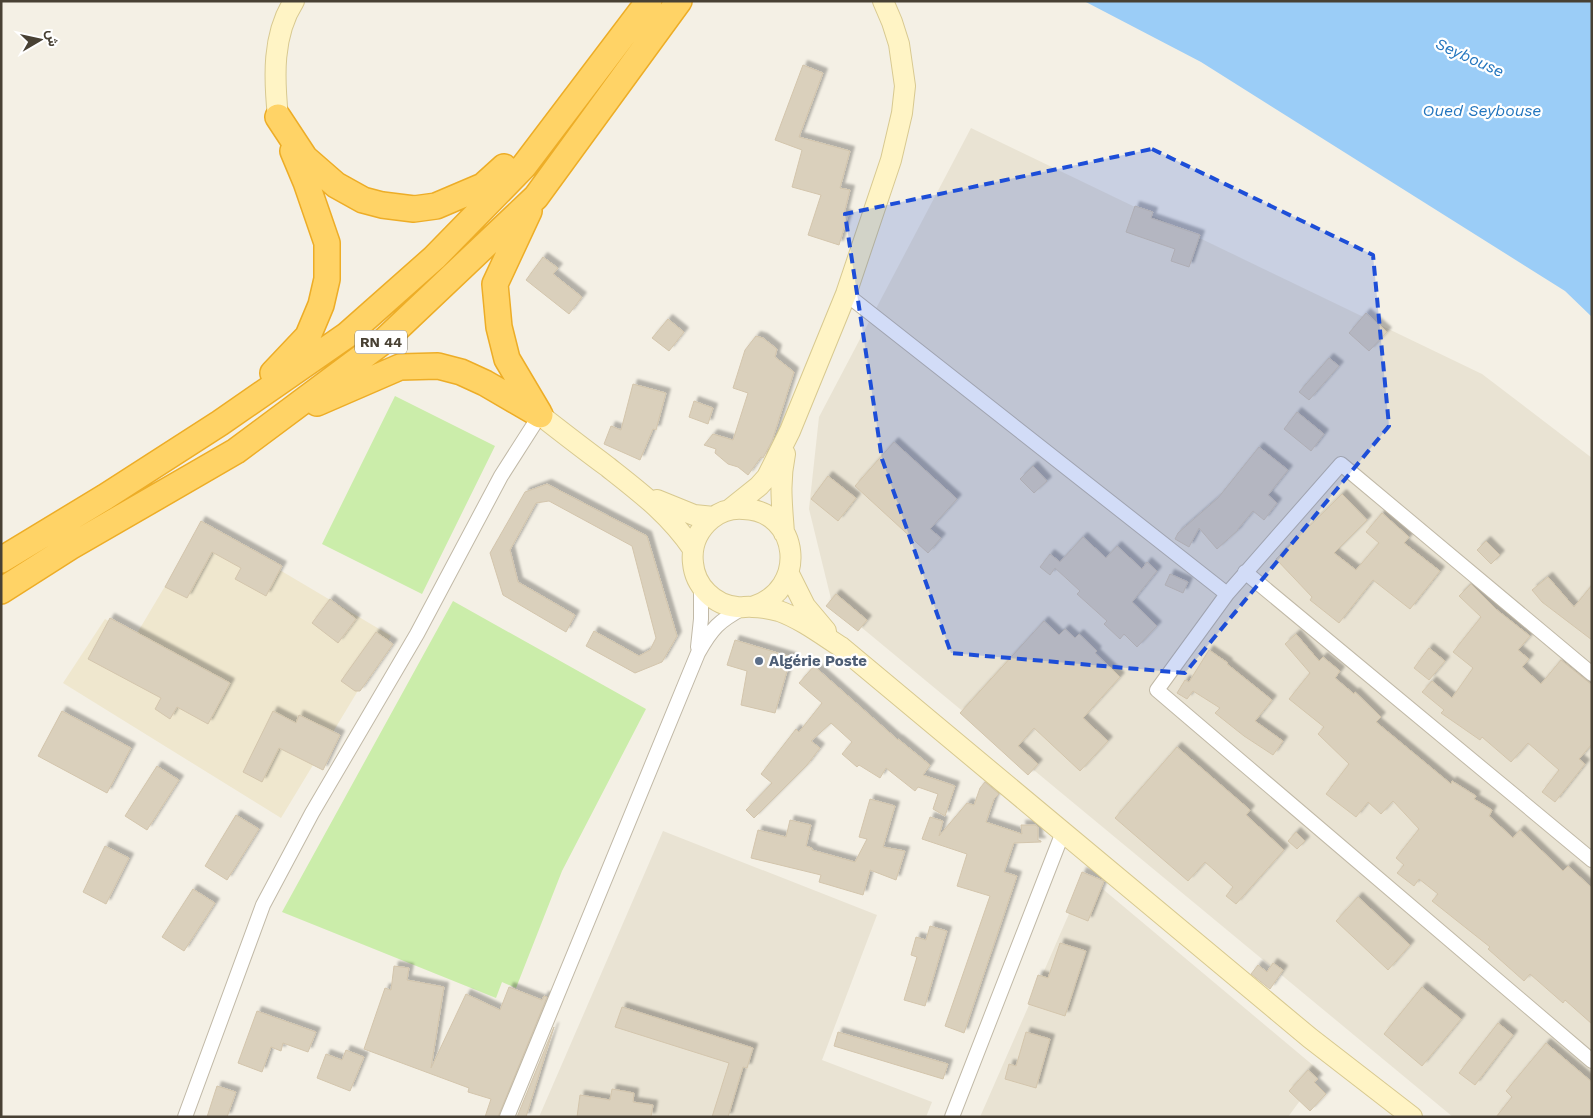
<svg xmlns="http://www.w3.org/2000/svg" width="1593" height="1118" font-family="'Work Sans',Vazirmatn,sans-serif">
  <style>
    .residential { fill: #e9e3d3 }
    .education { fill: #efe7ce }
    .green { fill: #cbedaa }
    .water { fill: #9bcdf7 }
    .building { fill: #dad0bc; stroke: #d3c5ac; filter: url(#shadow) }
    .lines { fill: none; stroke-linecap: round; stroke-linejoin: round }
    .street-casing { stroke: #c1b9a7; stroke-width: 16 }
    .secondary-casing { stroke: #d8c990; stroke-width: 22 }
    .highway-casing { stroke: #edad27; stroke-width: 28 }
    .street { stroke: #fff; stroke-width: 14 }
    .secondary { stroke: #fff4c5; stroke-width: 20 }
    .highway { stroke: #ffd366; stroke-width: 25 }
    .marked { fill: #1d4ed8; fill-opacity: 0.2; stroke: #1d4ed8; stroke-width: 4; stroke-dasharray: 10 6; stroke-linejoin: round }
    .service-dot { fill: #5c6f8a; stroke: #fff; stroke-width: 2 }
    .labels { text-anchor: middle; stroke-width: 4.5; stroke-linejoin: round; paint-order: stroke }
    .shield { fill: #fff; stroke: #7f7a71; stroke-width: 1 }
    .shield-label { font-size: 14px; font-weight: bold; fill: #484134 }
    .service-label { font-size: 15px; font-weight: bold; fill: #4e5e75; stroke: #fff; text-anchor: start }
    .water-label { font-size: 16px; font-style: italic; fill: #2275be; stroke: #fff }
  </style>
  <defs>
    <filter id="shadow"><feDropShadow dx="4.5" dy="-4.5" stdDeviation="1" flood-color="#0004"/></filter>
  </defs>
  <rect width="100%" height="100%" fill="#f4f0e5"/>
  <path class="residential" d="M971 128 1482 374 1592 458V1117H1453L832 603 809 509 819 417Z
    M663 831 877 915 822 1060 932 1102 926 1117H539Z
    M1086 875 1321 1072 1288 1117H980Z"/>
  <path class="education" d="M202 524 391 636 281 818 63 683 105 619 136 635Z"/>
  <path class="green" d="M395 396 495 446 422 594 322 544Z
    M453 601 646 709 562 871 516 988 502 982 496 998 282 912Z"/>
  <path class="water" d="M1084 1H1592V317L1565 291 1201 62Z"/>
  <path class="building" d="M803 65 823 73 799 137 850 151 840 188 850 190 844 214 848 215 839 245 808 235 821 195 792 187 802 150 775 140Z
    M1135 206 1153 212 1151 218 1200 235 1189 267 1171 261 1175 249 1126 232Z
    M543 257 558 268 553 274 582 297 569 314 526 280Z
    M1366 313 1387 332 1369 351 1349 333Z
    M668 319 684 332 669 351 652 338Z
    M756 336 763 338 777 349 775 357 794 372 772 441 763 458 761 457 748 475 738 467 728 464 715 453 716 449 704 445 713 434 733 440 748 393 733 388 745 350Z
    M1329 358 1339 366 1309 400 1299 392Z
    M633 384 666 393 656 430 653 429 640 460 604 444 611 426 621 430Z
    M694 401 713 408 708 424 689 417Z
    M1297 412 1324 434 1311 451 1284 429Z
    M894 442 957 499 930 529 941 538 928 553 855 486Z
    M1259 447 1288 470 1268 495 1277 503 1264 520 1253 511 1238 529V530L1217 549 1199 528 1189 547 1175 539 1178 533 1218 498Z
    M1033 466 1047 481 1034 493 1020 479Z
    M828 476 856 498 838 521 811 499Z
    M547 484 647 536 677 636 662 662 635 673 586 646 594 631 639 656 650 650 656 638 632 546 549 501 536 503 510 550 518 582 575 615 566 632 503 595 490 553 525 492Z
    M1342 494 1367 520 1334 553 1356 570 1379 543 1366 532 1382 513 1409 537 1404 543 1440 571 1410 609 1373 580 1339 623 1310 600 1312 597 1276 559Z
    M201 521 282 566 266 596 235 579 241 568 212 552 187 598 165 587Z
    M1083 537 1106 558 1117 546 1142 569 1147 562 1157 571 1132 602 1157 626 1137 647 1124 634 1120 639 1104 624 1107 621 1077 594 1080 591 1055 568 1050 575 1040 567 1050 554 1060 562Z
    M1486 541 1500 555 1491 564 1477 550Z
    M1170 574 1188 582 1183 593 1165 585Z
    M1548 577 1574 607 1592 585V640L1542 602 1532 590Z
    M1471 584 1497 610 1530 636 1518 650 1529 659 1522 667 1541 684 1561 660 1592 685V744L1579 759 1585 764 1555 802 1542 792 1559 770 1528 743 1511 762 1482 737 1480 740 1441 713 1444 710 1422 692 1432 681 1452 698 1473 668 1453 652 1481 617 1459 596Z
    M836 594 867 620 858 631 826 606Z
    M330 599 356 619 338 643 312 623Z
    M110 618 230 683 208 724 177 707 170 719 155 709 161 698 88 659Z
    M1044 621 1059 635 1065 629 1075 638 1079 634 1097 651 1095 653 1120 677 1083 718 1108 741 1080 771 1034 728 1018 746 1038 764 1028 775 960 713Z
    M376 632 393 644 360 691H355L341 681Z
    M1296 634 1319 661 1323 657 1340 671 1335 678 1354 694 1355 692 1381 717 1376 722 1451 784 1452 781 1476 796 1474 799 1492 810 1489 816 1513 838 1520 830 1563 871 1568 866 1592 888V1024L1565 1000 1563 1003 1530 974 1524 981 1488 949 1490 947 1432 901 1438 894 1419 879 1414 886 1397 873 1404 865 1396 858 1419 829 1393 801 1381 814 1368 802 1356 817 1326 794 1349 764 1318 734 1324 727 1289 699 1310 673 1285 644Z
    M735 640 791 657 775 713 741 705 747 671 727 665Z
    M1429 648 1445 661 1429 680 1414 668Z
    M1209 650 1228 663 1227 664 1272 700 1255 721 1283 741 1273 755 1244 736 1215 713 1220 708 1193 691 1187 699 1177 693 1185 680 1189 682Z
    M814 666 898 740V739L930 765 923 775 955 786 945 816 933 809 938 794 918 787 915 791 886 768 880 778 859 765 857 767 842 754 852 742 831 723 811 741 820 748 807 765 754 818 746 810 772 783 761 774 796 729 799 732 822 703 799 683Z
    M62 711 131 748 107 793 38 756Z
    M273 711 296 723 299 715 340 735 323 770 279 748 262 782 243 772Z
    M1177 747 1250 810 1246 815 1284 850 1236 904 1226 896 1233 887 1205 862 1188 881 1115 818Z
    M157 766 179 780 147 830 125 816Z
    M985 782 999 794 994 799 986 822 1022 834 1021 825H1035L1038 827V840L1041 841V842L1014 843 1004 872 1017 876 964 1033 945 1026 990 896 957 886 967 854 922 839 930 817 943 821 939 836 967 803 974 805 980 788Z
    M870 799 895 806 883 847 905 851 896 880 870 870 863 895 819 882 821 875 751 858 758 830 786 837 790 820 811 825 806 846 812 848V850L855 862 867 839 859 837Z
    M236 815 259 829 227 880 205 866Z
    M1296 832 1305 841 1297 849 1288 841Z
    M105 846 129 858 106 904 83 892Z
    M1082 872 1104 881 1088 921 1066 912Z
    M193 889 215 903 184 951 162 937Z
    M1358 897 1410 945 1388 970 1336 921Z
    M930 926 947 931 925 1006 904 1000 917 957 911 955 916 937 926 940Z
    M1060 943 1086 951 1065 1016 1028 1004 1038 975 1048 978Z
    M1273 963 1283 970 1270 989 1251 974 1258 965 1267 972Z
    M394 966 409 968 407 980 444 987 431 1068 466 994 500 1010 509 987 542 1000 544 996 547 997 498 1117H485L491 1099 468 1092 469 1088 364 1049 385 988 391 990Z
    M1422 987 1461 1019 1422 1066 1384 1034Z
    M622 1007 753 1048 747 1068 743 1067 728 1117H712L729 1063 615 1027Z
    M257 1011 316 1032 308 1052 283 1043 281 1051 271 1047 262 1072 238 1063Z
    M1498 1023 1513 1035 1475 1085 1459 1073Z
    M554 1027 526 1117H517Z
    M838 1032 948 1064 943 1079 834 1046Z
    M1026 1032 1050 1039 1036 1088 1005 1079 1009 1064 1016 1066Z
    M1546 1043 1592 1082V1117H1496L1512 1097 1506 1091Z
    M346 1050 364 1057 350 1091 317 1078 326 1054 342 1060Z
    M1308 1070 1318 1079 1314 1082 1326 1094 1310 1111 1289 1091Z
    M217 1086 236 1092 227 1117H207Z
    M612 1089 634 1093 633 1102 653 1105 651 1117H577L580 1095 610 1100Z"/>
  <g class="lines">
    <g class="street-casing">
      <path id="street" d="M846 294 1227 594
        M1245 572 1592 860
        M698 647 701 619V586
        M1592 674 1341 464 1227 594 1157 690 1592 1061
        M185 1117 263 905 312 813 417 634 501 476 540 415
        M507 1117 698 653C712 628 719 621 743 608
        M952 1117 1063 832"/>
    </g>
    <g class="secondary-casing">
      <path id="secondary" d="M278 117C274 78 272 35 294 1
        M540 415C563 433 585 450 608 467 641 493 669 514 693 549
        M657 500 694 515 714 517
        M729 510 759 486 767 477 790 431 846 294 891 160 902 113 905 86 899 44 892 22 883 1
        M784 533C782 504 779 483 785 454
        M789 574 805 606 826 631
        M752 607C809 590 800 510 743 509 731 508 720 512 711 519 698 530 691 546 693 563 695 586 714 605 737 607 742 608 747 606 752 607 760 607 771 609 779 611 801 619 821 634 841 647L1310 1038 1412 1117"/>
    </g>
    <g class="highway-casing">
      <path id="highway" d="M278 117 305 158 336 185 363 200 382 205 414 209 436 206 483 186 504 167
        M529 211 495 284 499 327 507 359 539 413
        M273 373 308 336 321 305 327 279V243L306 182 293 151
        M317 403 400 367 438 366 461 372 485 383 540 415
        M1 560 105 497 220 423 347 335 434 258 524 166 649 1
        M1 591 70 547 236 451 385 340 536 197 679 1"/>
    </g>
    <use href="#street" class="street"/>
    <use href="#secondary" class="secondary"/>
    <use href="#highway" class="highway"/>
  </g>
  <path class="marked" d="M1152 149 1373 255 1389 426 1185 673 951 653 882 459 845 214Z"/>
  <circle class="service-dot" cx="759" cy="661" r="5"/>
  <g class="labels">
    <rect class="shield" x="355" y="330.5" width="52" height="23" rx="4"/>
    <g class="shield-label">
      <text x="381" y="347">RN 44</text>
    </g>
    <g class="service-label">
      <text x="769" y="666">Algérie Poste</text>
    </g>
    <g class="water-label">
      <text transform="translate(1470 57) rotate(24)" y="6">Seybouse</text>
      <text x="1482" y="116">Oued Seybouse</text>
    </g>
  </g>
  <rect width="1593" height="1118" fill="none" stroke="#484134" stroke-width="5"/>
  <g transform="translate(40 40) rotate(81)" stroke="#ffffff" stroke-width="4" paint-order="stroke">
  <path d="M0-4L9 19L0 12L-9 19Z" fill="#484134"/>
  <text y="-8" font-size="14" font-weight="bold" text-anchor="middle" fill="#484134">ش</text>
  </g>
</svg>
